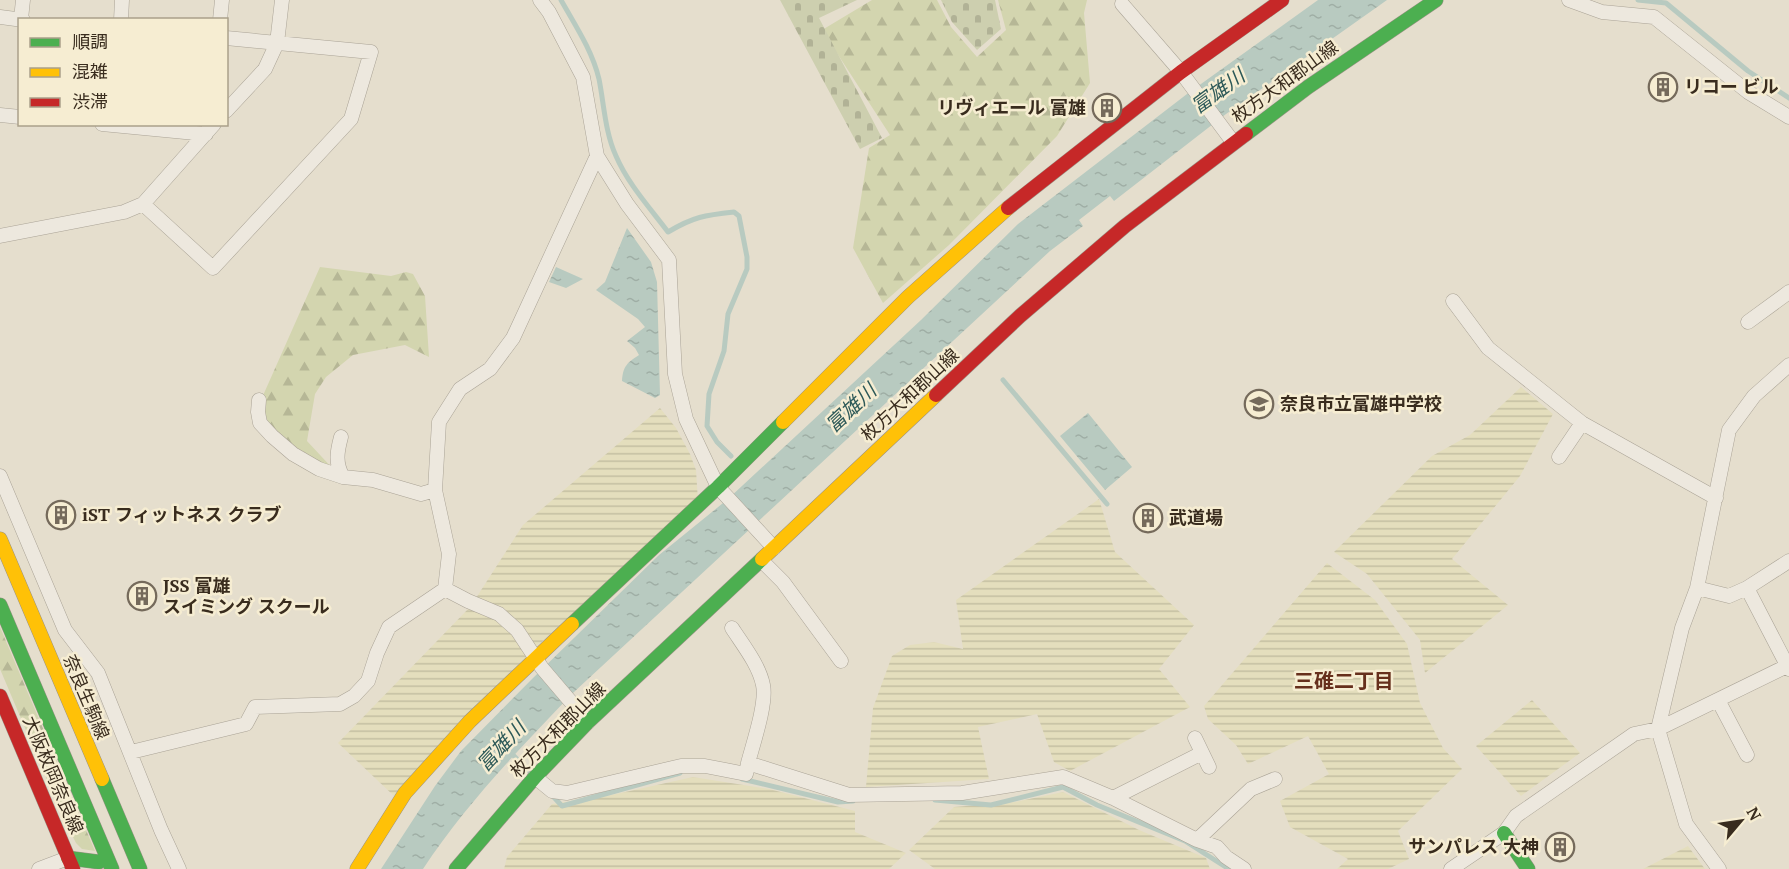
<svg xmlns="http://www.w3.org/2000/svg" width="1789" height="869" font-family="'PT Serif','Noto Sans JP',serif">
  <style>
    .farmland { fill: url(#farmland-rules) }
    .forest { fill: url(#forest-firs) }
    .cemetery { fill: url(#cemetery-stones) }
    .water { fill: url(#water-ripples) }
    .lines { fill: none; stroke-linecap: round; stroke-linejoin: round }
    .stream { stroke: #b8cac0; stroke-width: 5 }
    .street-casing { stroke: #aaa396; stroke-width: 15 }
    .fast-casing { stroke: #9a9286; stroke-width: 15 }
    .slow-casing { stroke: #9a9286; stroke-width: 15 }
    .jam-casing { stroke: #9a9286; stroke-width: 15 }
    .street { stroke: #ede8de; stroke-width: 14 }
    .fast { stroke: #4caf50; stroke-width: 14 }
    .slow { stroke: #ffc107; stroke-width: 14 }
    .jam { stroke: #c62828; stroke-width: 14 }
    .labels { text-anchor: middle; stroke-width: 5; stroke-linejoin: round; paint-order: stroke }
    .street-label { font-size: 18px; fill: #392c1e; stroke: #f6edd2 }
    .poi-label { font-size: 18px; font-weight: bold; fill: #392c1e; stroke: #f6edd2; text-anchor: start }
    .water-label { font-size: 20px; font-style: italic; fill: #2d5958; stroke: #f6edd2 }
    .neighbourhood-label { font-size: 20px; font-weight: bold; fill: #662f1c; stroke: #f6edd2 }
  </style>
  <defs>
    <pattern id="farmland-rules" width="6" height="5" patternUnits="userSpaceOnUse" patternTransform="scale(1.5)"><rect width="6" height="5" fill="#e4debd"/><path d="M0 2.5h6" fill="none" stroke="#c4bfa2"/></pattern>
    <pattern id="forest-firs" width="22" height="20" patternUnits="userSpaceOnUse" patternTransform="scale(1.5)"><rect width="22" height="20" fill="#d3d5af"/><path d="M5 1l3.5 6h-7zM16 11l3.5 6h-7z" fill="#b6b796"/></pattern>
    <pattern id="cemetery-stones" width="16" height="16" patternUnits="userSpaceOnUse" patternTransform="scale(1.5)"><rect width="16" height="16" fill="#cdcfaf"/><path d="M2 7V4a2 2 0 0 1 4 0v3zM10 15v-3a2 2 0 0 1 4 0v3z" fill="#b1b296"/></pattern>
    <pattern id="water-ripples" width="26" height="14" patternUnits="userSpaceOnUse" patternTransform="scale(1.5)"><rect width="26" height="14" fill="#b8cac0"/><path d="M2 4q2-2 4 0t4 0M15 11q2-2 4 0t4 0" fill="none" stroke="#9faea5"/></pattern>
  </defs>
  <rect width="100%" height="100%" fill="#e5decd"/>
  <path class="farmland" d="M1521 387 1553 414 1520 476 1452 559 1508 605 1425 673 1420 640 1367 574 1334 552 1432 456 1470 435Z
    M660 408 676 428 690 454 696 470 698 501 536 647 511 615 498 607 476 598 523 525Z
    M1099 499 1115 552 1194 625 1159 669 1190 707 1070 771 1054 762 1037 714 978 727 989 779 866 787 873 708 892 656 910 645 934 642 963 649 956 600Z
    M1327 563 1375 600 1407 644 1420 703 1443 748 1462 769 1398 831 1409 859 1388 869H1337L1348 859 1290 827 1280 801 1329 774 1308 736 1248 764 1236 745 1208 719 1204 706Z
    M470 607 510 627 527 656 394 796 338 743Z
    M1532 700 1580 753 1521 796 1476 746Z
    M693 777 769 789 855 811V832L906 853 889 869H504L507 857 552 804 607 796Z
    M1063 792 1139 830 1206 858 1210 869H935L909 850 954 807 1015 802Z
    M1688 846 1705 869H1643Z"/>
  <path class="forest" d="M872 0H937L951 27 977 57 1006 30 998 0H1087L1084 13 1090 83 1057 136 949 245 883 303 853 248 869 148 890 135 822 30Z
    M320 267 391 276 406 272 413 274 425 296 429 357 405 345 353 355 326 377 315 394 307 441 335 471 285 444 261 413V400Z
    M0 627 95 851 82 849 76 843 61 813 0 669Z"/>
  <path class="cemetery" d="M780 0H857L819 18 882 138 860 149Z
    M941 0H995L1001 29 977 50 952 22Z"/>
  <path class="water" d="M1318 0H1387L1226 114 1114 201 1110 196 1079 220 1083 226 1050 251 574 692C520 748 466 804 423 869H381L435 786 461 751 533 678 659 555 728 499 921 320 1018 224 1187 94Z
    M627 228 651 262 657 282 660 395 655 398 622 381C623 366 627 363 639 355L635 348 627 341 645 327 638 319 596 290 605 282Z
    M556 267 583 279 566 288 549 282Z
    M1088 413 1132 467 1105 490 1060 436Z"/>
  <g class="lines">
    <path class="stream" d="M561 0C575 25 592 50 599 79 604 104 605 132 616 156 628 184 650 208 668 232 693 217 705 215 734 212L739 216 747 257V269L728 314 724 351 709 394 707 426 717 442 731 456
      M1638 0 1666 3 1748 71 1789 98
      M1003 380 1107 504
      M508 750 531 773
      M742 779 838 802 853 801
      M550 793 562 806 680 773
      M935 800 991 805 1063 787 1097 805 1185 841 1229 869"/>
    <g class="street-casing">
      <path id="street" d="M540 0 549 12 583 77 597 156 627 204 669 260 675 374 686 419 718 487 774 548
        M1569 0 1602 12 1654 17 1748 92 1789 117
        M1122 4 1181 72 1233 142
        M0 17 23 20
        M21 19 23 0
        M121 20 122 0
        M220 20 222 0
        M226 111 265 69 277 43 282 0
        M0 115 20 117
        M102 124 206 134
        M143 204 213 268 351 119 371 52 226 38
        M0 236 124 212 143 204 214 124
        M1453 301 1488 348 1582 423 1716 498
        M1748 322 1789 292
        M259 400 258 412 260 423 272 436 293 454 319 469 343 477 373 480 421 494 435 490
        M341 437C337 452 335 463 343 477
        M1559 457 1582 423
        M0 476 65 630 98 673 161 830 179 869
        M762 561 783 582 841 661
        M1697 588 1729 596 1747 588 1789 561
        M1747 588 1789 669
        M445 589 468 601 499 614 517 630 542 668 588 722
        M732 628C743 645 759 665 763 685 767 703 753 744 748 763
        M1718 700 1747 755
        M1195 738 1209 767
        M131 752 246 724 255 707 340 704 354 696 368 681 377 653 389 627 445 589 449 554 435 490 439 422 460 389 490 369 513 338 597 156
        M535 777 552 791 567 793 681 766H705L746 774 748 763 849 795 962 793 1063 777 1113 798 1197 840 1217 847 1226 857 1244 869
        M1113 798 1202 753
        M1197 840 1251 789 1275 779
        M39 869 68 858
        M1451 869 1504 833 1516 816 1634 734 1658 729 1682 628 1697 588 1729 430 1754 396 1789 365
        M1719 869 1686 824 1658 729 1787 666"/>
    </g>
    <g class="fast-casing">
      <path id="fast" d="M1246 134 1308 87 1436 0
        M0 605 112 869
        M572 624 718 487 783 422
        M102 779 140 869
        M1504 833 1528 869
        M68 858 99 862
        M456 869 535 777 588 722 762 559"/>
    </g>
    <g class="slow-casing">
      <path id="slow" d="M783 422 908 297 1008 208
        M0 539 102 779
        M762 559 936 395
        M357 869 405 793 470 721 572 624"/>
    </g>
    <g class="jam-casing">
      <path id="jam" d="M1008 208 1181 72 1282 0
        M936 395 1020 316 1125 226 1246 134
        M0 696 73 869"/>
    </g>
    <use href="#street" class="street"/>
    <use href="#fast" class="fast"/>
    <use href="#slow" class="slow"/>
    <use href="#jam" class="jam"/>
  </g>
  <defs>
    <g id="building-ring" transform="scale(1.5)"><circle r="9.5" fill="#f6edd2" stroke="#756a5b" stroke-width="1.5"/><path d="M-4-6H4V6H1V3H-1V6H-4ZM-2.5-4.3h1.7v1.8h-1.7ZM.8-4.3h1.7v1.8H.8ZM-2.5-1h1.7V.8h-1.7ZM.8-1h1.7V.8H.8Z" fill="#756a5b"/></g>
    <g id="school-ring" transform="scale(1.5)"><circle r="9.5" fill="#f6edd2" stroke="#756a5b" stroke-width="1.5"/><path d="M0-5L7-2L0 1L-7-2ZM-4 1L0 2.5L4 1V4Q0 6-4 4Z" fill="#756a5b"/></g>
  </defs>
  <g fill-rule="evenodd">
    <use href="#building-ring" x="1663" y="87"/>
    <use href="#building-ring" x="1107" y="108"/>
    <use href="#school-ring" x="1259" y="404"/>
    <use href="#building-ring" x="61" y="515"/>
    <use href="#building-ring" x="1148" y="518"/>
    <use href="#building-ring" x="142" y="596"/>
    <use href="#building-ring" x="1560" y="847"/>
  </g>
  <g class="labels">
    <g class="street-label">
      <text transform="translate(1285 82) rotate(-36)" y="6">枚方大和郡山線</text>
      <text transform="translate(910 395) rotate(-43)" y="6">枚方大和郡山線</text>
      <text transform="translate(86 697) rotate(67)" y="6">奈良生駒線</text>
      <text transform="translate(558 730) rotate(-45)" y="6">枚方大和郡山線</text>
      <text transform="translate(53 775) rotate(67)" y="6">大阪枚岡奈良線</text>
    </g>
    <g class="poi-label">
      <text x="1684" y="93">リコー ビル</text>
      <text x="1086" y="114" text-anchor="end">リヴィエール 富雄</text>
      <text x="1280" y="410">奈良市立富雄中学校</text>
      <text x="82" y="521">iST フィットネス クラブ</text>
      <text x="1169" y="524">武道場</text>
      <text x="163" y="592">JSS 富雄<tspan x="163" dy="21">スイミング スクール</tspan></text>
      <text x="1539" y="853" text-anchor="end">サンパレス 大神</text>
    </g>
    <g class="water-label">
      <text transform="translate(1218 91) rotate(-36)" y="7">富雄川</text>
      <text transform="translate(851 408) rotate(-43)" y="7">富雄川</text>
      <text transform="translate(501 746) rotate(-47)" y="7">富雄川</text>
    </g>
    <g class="neighbourhood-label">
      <text x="1344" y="688">三碓二丁目</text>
    </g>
  </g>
  <rect x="18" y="18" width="210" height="108" fill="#f6edd2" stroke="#aaa08a" stroke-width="1.5"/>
  <rect x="30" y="38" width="30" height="9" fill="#4caf50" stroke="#aaa08a" stroke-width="1.5"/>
  <text x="72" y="48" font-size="18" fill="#392c1e">順調</text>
  <rect x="30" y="68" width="30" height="9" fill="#ffc107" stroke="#aaa08a" stroke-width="1.5"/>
  <text x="72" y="78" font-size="18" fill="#392c1e">混雑</text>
  <rect x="30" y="98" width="30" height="9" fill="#c62828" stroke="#aaa08a" stroke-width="1.5"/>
  <text x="72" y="108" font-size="18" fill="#392c1e">渋滞</text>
  <g transform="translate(1741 821) rotate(61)" stroke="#f6edd2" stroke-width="4.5" paint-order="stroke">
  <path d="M0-4.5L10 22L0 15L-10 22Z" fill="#392c1e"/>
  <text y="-9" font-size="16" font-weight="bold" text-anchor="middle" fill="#392c1e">N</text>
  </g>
</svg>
